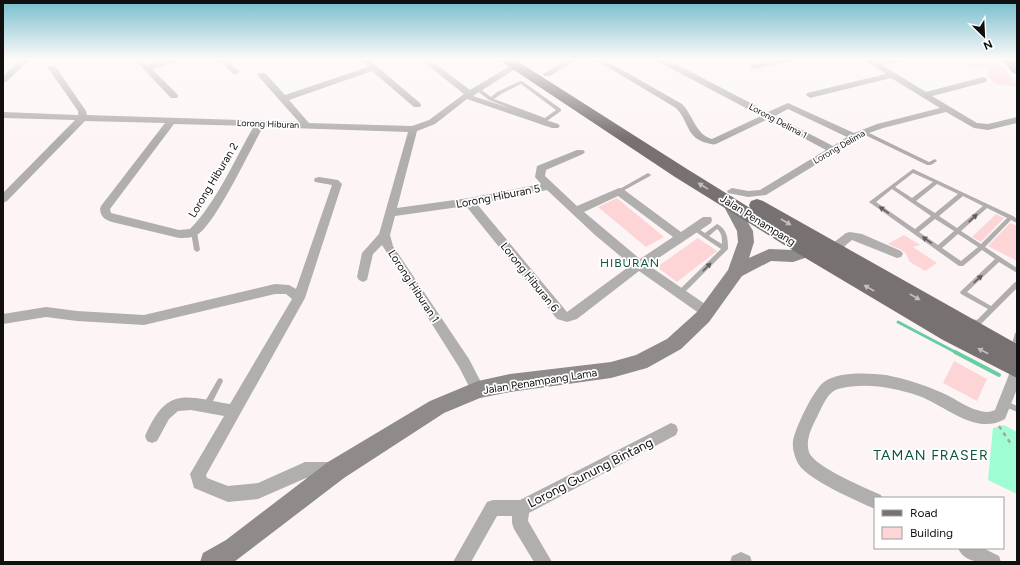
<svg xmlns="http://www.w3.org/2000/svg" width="1020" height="565" font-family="Figtree,sans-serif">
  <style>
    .green { fill: #9efdd2 }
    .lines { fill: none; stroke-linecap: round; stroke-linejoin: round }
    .stream-far1 { stroke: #69cda2; stroke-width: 3 }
    .stream { stroke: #69cda2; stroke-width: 4 }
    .building { fill: #fdd5d6 }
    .path { stroke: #aba4a5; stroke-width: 2.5; stroke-dasharray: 4 4; stroke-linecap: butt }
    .lane { fill: #b1aeae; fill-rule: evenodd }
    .street { fill: #b1aeae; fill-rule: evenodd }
    .secondary { fill: #8f8b8b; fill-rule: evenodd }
    .primary { fill: #777172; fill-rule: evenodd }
    .oneway { fill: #c2bfc0 }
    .oneway2 { fill: #625e5f }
    .labels { text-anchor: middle; stroke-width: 3.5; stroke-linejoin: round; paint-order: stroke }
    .far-street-label { font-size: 9px; fill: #120f10; stroke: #fff }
    .street-label { font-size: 11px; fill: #120f10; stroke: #fff }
    .neighbourhood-label { font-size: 12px; letter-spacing: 1px; fill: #0e563d; stroke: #fff }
    .near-street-label { font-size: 13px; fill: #120f10; stroke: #fff }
    .near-neighbourhood-label { font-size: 14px; letter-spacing: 1px; fill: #0e563d; stroke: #fff }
  </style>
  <rect width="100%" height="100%" fill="#fdf5f5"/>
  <path class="green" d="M1004 425 1017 432V494L988 480 993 428Z"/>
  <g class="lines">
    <path class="stream-far1" d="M898 322 957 353"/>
    <path class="stream" d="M955 352 999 375"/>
  </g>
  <path class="building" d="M963 59H996L1017 84V87L996 84 988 77 987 69 971 68Z
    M617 198 664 237 646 247 598 207Z
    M996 214 1004 218 981 242 972 237Z
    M1010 223 1017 226V261L988 246Z
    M904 235 920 245 913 247 937 263 925 271 910 262 905 252 904 253 902 250 888 244Z
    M698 238 717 251 677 282 657 267Z
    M954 361 987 379 977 401 943 383Z"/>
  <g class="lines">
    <path class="path" d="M999 426 1011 444"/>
    <path class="lane" d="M520 81H522L561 109V111L547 121H543L489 100 475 89 479 88 491 97 497 92ZM521 84 556 110 545 118 494 99 501 94Z
      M861 131H865L929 162 935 159 937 161 931 165H927L861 133Z
      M913 169 1013 216 1017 219V223L1011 220 985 247 1017 268V273L999 262 967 292 991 306 1015 282H1017V288L980 325C977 326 972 325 969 324L968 322 969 320 971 319 977 320 988 309 961 294 960 292 995 259 982 250 963 266H959L869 202ZM913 173 933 182 912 198 895 187ZM937 184 958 194 935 213 916 201ZM892 189 931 216 915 229 876 202ZM963 196 983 206 957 228 939 216ZM987 208 1007 218 981 244 961 231ZM935 219 954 231 938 245 919 232ZM958 234 978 247 961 261 942 248Z
      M648 173 651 175 650 176 621 192H617L616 191Z
      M717 224C727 229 728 238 728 249L681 296H677L676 294 677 292 721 249 703 237 691 228 694 226 705 233ZM717 229C722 233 722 238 722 244L709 236Z
      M194 230 197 232 200 250 197 252 194 250 191 232Z
      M1017 332V349L1015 348 1012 344 1015 333Z
      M220 378 222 379 223 381 209 409 206 410 203 409 202 407 203 405 218 379Z
      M1004 400 1017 406V412L1001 405 1000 403 1001 401Z"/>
    <path class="street" d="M22 59H31L6 82 3 83V76Z
      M134 59H142L148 65 167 59H178L177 61 152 69 177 94 178 96 177 98H171Z
      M218 59H226L240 72 236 74H233Z
      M359 59H368L420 103 421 105 420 107H414L372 71 289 100 309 123 412 126 429 120 464 94 420 59H429L470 90 515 63H518V67L473 96 558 124 560 126 558 128H552L467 99 435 124 417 131 397 208 469 198 541 184 535 177 537 166 577 150H583L585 152 583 154 546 170 545 176 577 206 619 188 623 189 681 232 703 217H711L712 220 711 223 648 265 711 308 713 312 711 316 707 317 703 316 639 271 577 319 567 322 557 319 466 206 395 216 390 235 393 246 469 359 485 390 483 394 478 396 473 394 459 367 382 245 373 254 367 280 363 282 359 280 357 277 362 253 379 234 408 132 263 127C251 148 215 225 197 235 192 238 185 238 179 238L112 222C104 219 101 217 100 209L101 206 165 123 85 121 7 201 3 203V193L75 120 3 118V112L78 115V111L48 68 49 66H55L86 111 87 115 299 122 259 77 258 75 259 73H265L285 95 368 67ZM174 124 254 126C235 159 216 203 190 229L179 230 111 213 110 209ZM547 190 595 235 631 265 567 312 477 204ZM618 196 673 237 640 259 584 212Z
      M568 59H577L550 76H544L543 74Z
      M594 59H603L682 104C693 115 696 135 712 139L761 116 657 61 656 59H666L768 112 788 103 854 133 877 124 940 108 891 78 810 98 806 95 807 93 886 74 863 59H872L876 61 888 59H902L901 61 882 65 926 92 983 77 986 78 987 80 986 82 932 96 977 123 988 124 1017 117V123L988 130 974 128 946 112 883 128 866 134 766 195 748 197 728 193 727 191 732 188 748 191 760 190 826 150 768 119 716 144C713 145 711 144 707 143 686 138 689 121 676 108ZM788 109 847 137 833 146 775 116Z
      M782 59H797L793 61 754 69 750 67 751 65Z
      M319 177 338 180 342 184 305 298 206 475 207 478 228 486 258 483 305 462H333L338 465 341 470 338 475 333 478H306L258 499 228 502 194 488 190 474 224 416 191 410 178 411 169 419 157 441 152 443 147 441 145 436C167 386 184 396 230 404L292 299 286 294H275L144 325 77 321 46 317 3 324V314L46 307 77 311 144 315 275 284 289 285 296 289 332 185 315 182 314 180 315 178Z
      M850 232 862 234 901 251 903 254 901 257 897 258 852 240C845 245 838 255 829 252L827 249 829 246 846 233Z
      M1017 365V389L1005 419C976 436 946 406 919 396 894 387 864 382 838 389 827 392 822 408 817 417 812 427 805 440 809 452 814 467 866 488 881 495L882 498H875V509C857 501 809 480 799 465 795 458 792 449 793 441 795 429 813 390 824 382 838 371 869 373 886 375 907 379 928 386 947 395 957 400 966 407 977 410 983 412 989 413 995 410L1012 367Z
      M671 423 676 425 678 430 676 435 529 513 528 521 552 562H534L514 529 512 523V516H497L471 562H453L487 502 493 500H520Z
      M958 548H983L999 556 1001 562C986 562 965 565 958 548Z
      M741 552 750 556 752 562H730L732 556Z"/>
    <path class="secondary" d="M1002 59H1014L1017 63V74L1013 73Z
      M728 196 733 197 753 231 754 242 749 258 769 249 793 250 808 245 814 247 816 251 814 255 793 262 771 261 742 276 709 322 681 349 647 368 611 378 510 392 480 398 444 413 344 478 234 562H200L203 553 226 540 328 462 430 401 478 381 510 374 611 362 636 355 667 339 697 312 728 270 738 242 737 231 721 201 723 197Z"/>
    <path class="primary" d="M500 59H514L687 169 750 208 749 205 751 201 757 199 763 201 1017 344V378L943 340 802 256 675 177 502 62Z"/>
  </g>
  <defs><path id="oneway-solid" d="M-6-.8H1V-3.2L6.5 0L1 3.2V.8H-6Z"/></defs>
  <g class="oneway">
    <use href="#oneway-solid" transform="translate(703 186) rotate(-148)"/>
    <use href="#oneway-solid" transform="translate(786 222) rotate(30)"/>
    <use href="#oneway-solid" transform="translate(869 288) rotate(-150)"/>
    <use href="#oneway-solid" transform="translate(915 297) rotate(30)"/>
    <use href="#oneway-solid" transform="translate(983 351) rotate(-152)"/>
  </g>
  <g class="oneway2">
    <use href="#oneway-solid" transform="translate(884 210) rotate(-145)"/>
    <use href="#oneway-solid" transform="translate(973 218) rotate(-43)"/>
    <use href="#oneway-solid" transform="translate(927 240) rotate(-145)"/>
    <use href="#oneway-solid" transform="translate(707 267) rotate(-45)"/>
    <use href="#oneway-solid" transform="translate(978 279) rotate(-42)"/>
  </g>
  <linearGradient id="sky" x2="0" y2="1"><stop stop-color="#75becc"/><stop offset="0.43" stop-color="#fefafa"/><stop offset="1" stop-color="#fefafa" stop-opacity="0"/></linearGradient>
  <rect width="1020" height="138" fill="url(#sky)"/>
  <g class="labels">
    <g class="far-street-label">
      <text transform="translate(778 121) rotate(28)" y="3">Lorong Delima 1</text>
      <text transform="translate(268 124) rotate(2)" y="3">Lorong Hiburan</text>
      <text transform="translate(839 147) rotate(-30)" y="3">Lorong Delima</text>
    </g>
    <g class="street-label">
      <text transform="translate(213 180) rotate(-59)" y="4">Lorong Hiburan 2</text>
      <text transform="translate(498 196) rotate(-11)" y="4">Lorong Hiburan 5</text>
      <text transform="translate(758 220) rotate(32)" y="4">Jalan Penampang</text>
      <text transform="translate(530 277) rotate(51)" y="4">Lorong Hiburan 6</text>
      <text transform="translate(414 286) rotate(57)" y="4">Lorong Hiburan 1</text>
      <text transform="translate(540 381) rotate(-9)" y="4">Jalan Penampang Lama</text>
    </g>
    <g class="neighbourhood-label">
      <text x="630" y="267">HIBURAN</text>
    </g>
    <g class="near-street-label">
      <text transform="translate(590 472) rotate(-27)" y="5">Lorong Gunung Bintang</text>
    </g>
    <g class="near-neighbourhood-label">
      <text x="931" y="460">TAMAN FRASER</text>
    </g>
  </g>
  <rect width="1020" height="565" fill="none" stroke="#120f10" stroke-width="8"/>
  <rect x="874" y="497" width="130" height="52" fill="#ffffff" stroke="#a09f9f"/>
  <rect x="882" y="510" width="20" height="6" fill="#777172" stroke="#a09f9f"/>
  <text x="910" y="517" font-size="12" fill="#120f10">Road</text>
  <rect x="882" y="527" width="20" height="12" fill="#fdd5d6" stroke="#a09f9f"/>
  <text x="910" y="537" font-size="12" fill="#120f10">Building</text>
  <g transform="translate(984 36) rotate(156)" stroke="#ffffff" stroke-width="3" paint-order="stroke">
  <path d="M0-3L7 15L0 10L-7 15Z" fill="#120f10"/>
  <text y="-6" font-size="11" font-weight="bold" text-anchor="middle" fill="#120f10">N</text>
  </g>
</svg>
